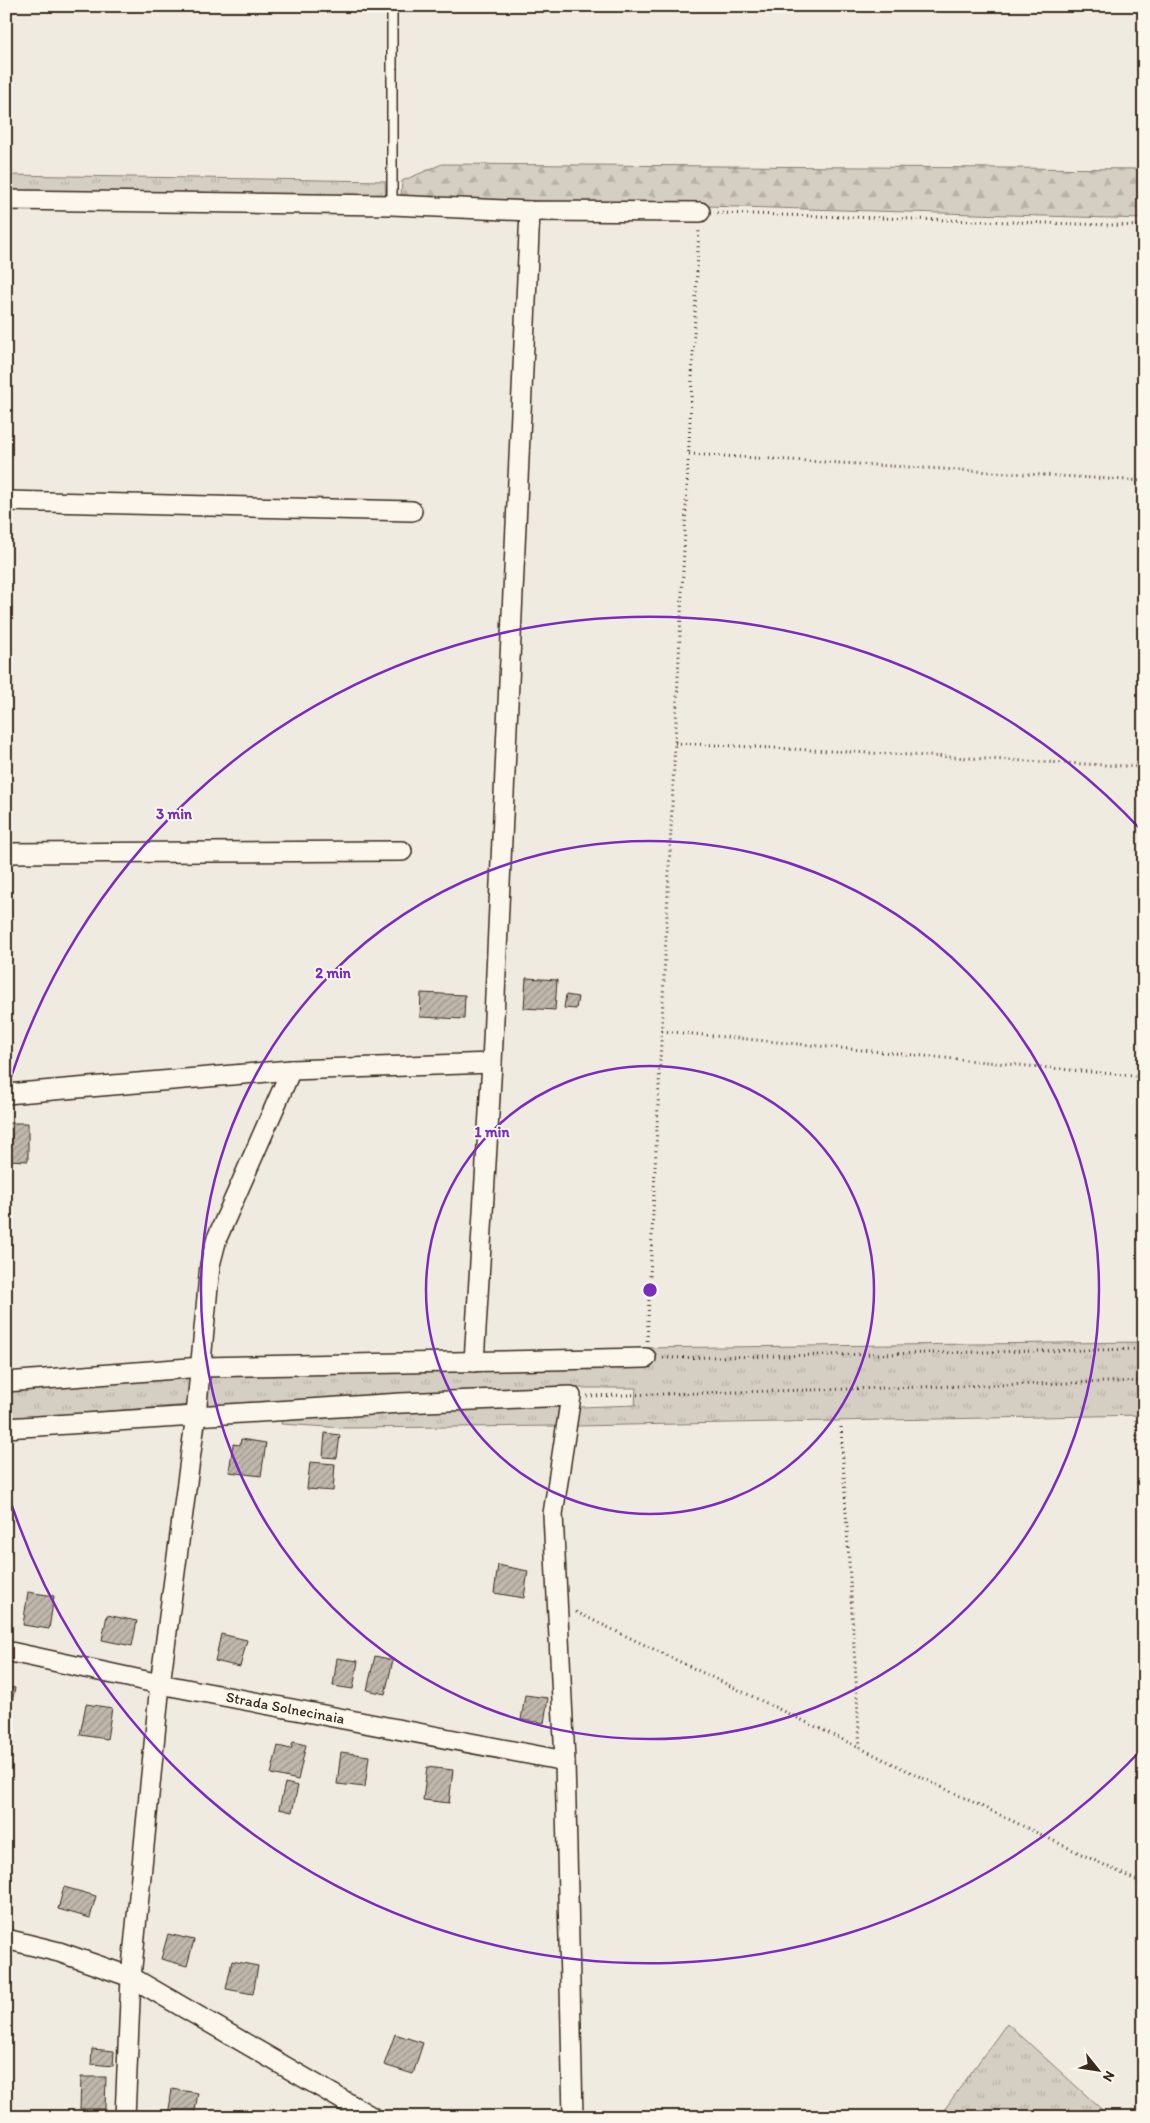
<svg xmlns="http://www.w3.org/2000/svg" width="1150" height="2123" font-family="Itim,sans-serif">
  <style>
    .grass { fill: url(#grass-tufts); stroke: #887c70 }
    .forest { fill: url(#forest-firs); stroke: #887c70 }
    .building { fill: url(#building-hatch); stroke: #3b2a1e }
    .lines { fill: none; stroke-linecap: round; stroke-linejoin: round }
    .lane-casing { stroke: #3b2a1e; stroke-width: 12 }
    .street-casing { stroke: #3b2a1e; stroke-width: 22 }
    .path { stroke: #3b2a1e; stroke-width: 3; stroke-dasharray: 1 4; stroke-linecap: butt }
    .lane { stroke: #fbf7ec; stroke-width: 9 }
    .street { stroke: #fbf7ec; stroke-width: 19 }
    .ring { fill: none; stroke: #7b2cbf; stroke-width: 2.5 }
    .labels { text-anchor: middle; stroke-width: 4; stroke-linejoin: round; paint-order: stroke }
    .street-label { font-size: 15px; fill: #3b2a1e; stroke: #fbf7ec }
    .centre { fill: #7b2cbf; stroke: #fbf7ec; stroke-width: 2.5 }
    .ring-label { font-size: 15px; text-anchor: middle; font-weight: bold; fill: #7b2cbf; stroke: #fbf7ec; stroke-width: 4; stroke-linejoin: round; paint-order: stroke }
  </style>
  <defs>
    <pattern id="grass-tufts" width="24" height="20" patternUnits="userSpaceOnUse" patternTransform="scale(1.25)"><rect width="24" height="20" fill="#d5cec3"/><path d="M3 7l-1-3M5 7V3M7 7l1-3M15 17l-1-3M17 17v-4M19 17l1-3" fill="none" stroke="#b8b1a7"/></pattern>
    <pattern id="forest-firs" width="22" height="20" patternUnits="userSpaceOnUse" patternTransform="scale(1.25)"><rect width="22" height="20" fill="#d5cec3"/><path d="M5 1l3.5 6h-7zM16 11l3.5 6h-7z" fill="#b8b1a7"/></pattern>
    <pattern id="building-hatch" width="6" height="6" patternUnits="userSpaceOnUse" patternTransform="scale(1.25)"><rect width="6" height="6" fill="#c0b8ad"/><path d="M-1 1l2-2M0 6l6-6M5 7l2-2" fill="none" stroke="#9d968c"/></pattern>
  </defs>
  <rect width="100%" height="100%" fill="#f0ebe0"/>
  <filter id="ink" filterUnits="userSpaceOnUse"><feTurbulence type="fractalNoise" baseFrequency=".02" numOctaves="2"/><feDisplacementMap in="SourceGraphic" scale="10" xChannelSelector="R" yChannelSelector="G"/><feConvolveMatrix kernelMatrix="1 2 1 2 8 2 1 2 1" color-interpolation-filters="sRGB"/></filter>
  <g filter="url(#ink)">
    <path class="grass" d="M6 175 385 181 386 200 6 194Z
      M1144 1342V1415L575 1426 580 1407 635 1405 636 1388H571L205 1407 209 1374 637 1365 638 1348Z
      M193 1374 189 1405 6 1419V1388Z
      M565 1403 559 1426 344 1428 281 1424 283 1415Z
      M1007 2023 1110 2117H939Z"/>
    <path class="forest" d="M442 164 1144 169V219L401 197 402 181Z"/>
    <path class="building" d="M526 978 557 980 555 1010 524 1008Z
      M421 993 465 995 464 1019 420 1017Z
      M566 995 578 997 576 1009 564 1008Z
      M6 1123H28V1161L6 1160Z
      M325 1433 340 1435 337 1458 323 1457Z
      M241 1439 266 1443 261 1476 229 1472 233 1444 240 1445Z
      M310 1462 335 1464 333 1491 307 1489Z
      M498 1565 528 1571 524 1598 494 1593Z
      M28 1592 54 1596 49 1629 23 1625Z
      M107 1615 137 1621 132 1646 102 1640Z
      M221 1634 247 1640 240 1667 215 1661Z
      M375 1656 393 1660 385 1694 367 1690Z
      M337 1658 358 1661 353 1689 333 1686Z
      M6 1686 15 1688 8 1721 6 1720Z
      M525 1695 548 1698 544 1723 521 1720Z
      M86 1704 112 1708 107 1739 80 1735Z
      M293 1742 306 1745 298 1780 271 1774 278 1746 291 1749Z
      M341 1752 369 1756 365 1787 337 1784Z
      M427 1767 453 1770 449 1803 423 1800Z
      M285 1783 298 1786 292 1812 279 1809Z
      M64 1887 96 1896 90 1918 58 1909Z
      M168 1934 194 1940 187 1966 161 1959Z
      M232 1961 258 1966 253 1994 226 1989Z
      M395 2034 423 2043 413 2074 384 2065Z
      M92 2049 114 2051 113 2066 91 2064Z
      M81 2077H106L105 2109H80Z
      M172 2089 198 2093 194 2117 168 2116Z"/>
    <g class="lines">
      <g class="lane-casing">
        <path id="lane" d="M392 6V205"/>
      </g>
      <g class="street-casing">
        <g id="street">
          <path d="M6 200 392 205 530 211 700 212"/>
          <path d="M6 501 412 511"/>
          <path d="M6 853 402 851"/>
          <path d="M6 1094 291 1070 492 1063"/>
          <path d="M474 1362 492 1063 530 211"/>
          <path d="M6 1382 202 1367 646 1358"/>
          <path d="M6 1428 401 1403 571 1396 553 1514 565 1761 573 2117"/>
          <path id="s1" d="M6 1651 160 1684 565 1761"/>
          <path d="M6 1939 59 1952 131 1977 372 2117"/>
          <path d="M125 2117 131 1977 160 1684 196 1415 210 1265 217 1238 291 1070"/>
        </g>
      </g>
      <path class="path" d="M717 213 1144 226
        M689 454 1144 481
        M675 743 1144 767
        M662 1031 1144 1077
        M647 1341 699 229
        M663 1358 1144 1349
        M587 1396 1144 1381
        M1136 1420 1144 1587
        M841 1427 860 1748
        M576 1612 1144 1884"/>
      <use href="#lane" class="lane"/>
      <use href="#street" class="street"/>
    </g>
  </g>
  <g class="ring">
    <circle cx="650" cy="1290" r="224"/>
    <circle cx="650" cy="1290" r="449"/>
    <path d="M1142 1749A673 673 0 0 1 6 1487M6 1093A673 673 0 0 1 1142 831"/>
  </g>
  <g class="labels">
    <g class="street-label">
      <text dy="5" stroke="none"><textPath href="#s1" startOffset="285">Strada Solnecinaia</textPath></text>
    </g>
  </g>
  <circle cx="650" cy="1290" r="8" class="centre"/>
  <g class="ring-label">
    <text x="174" y="819">3 min</text>
    <text x="333" y="978">2 min</text>
    <text x="492" y="1137">1 min</text>
  </g>
  <rect width="1150" height="2123" fill="none" stroke="#fbf7ec" stroke-width="25"/>
  <rect x="12" y="12" width="1125" height="2098" fill="none" stroke="#3b2a1e" stroke-width="2" filter="url(#ink)"/>
  <g transform="translate(1098 2070) rotate(120)" stroke="#fbf7ec" stroke-width="4" paint-order="stroke">
  <path d="M0-4L9 19L0 12L-9 19Z" fill="#3b2a1e"/>
  <text y="-8" font-size="14" font-weight="bold" text-anchor="middle" fill="#3b2a1e">N</text>
  </g>
</svg>
